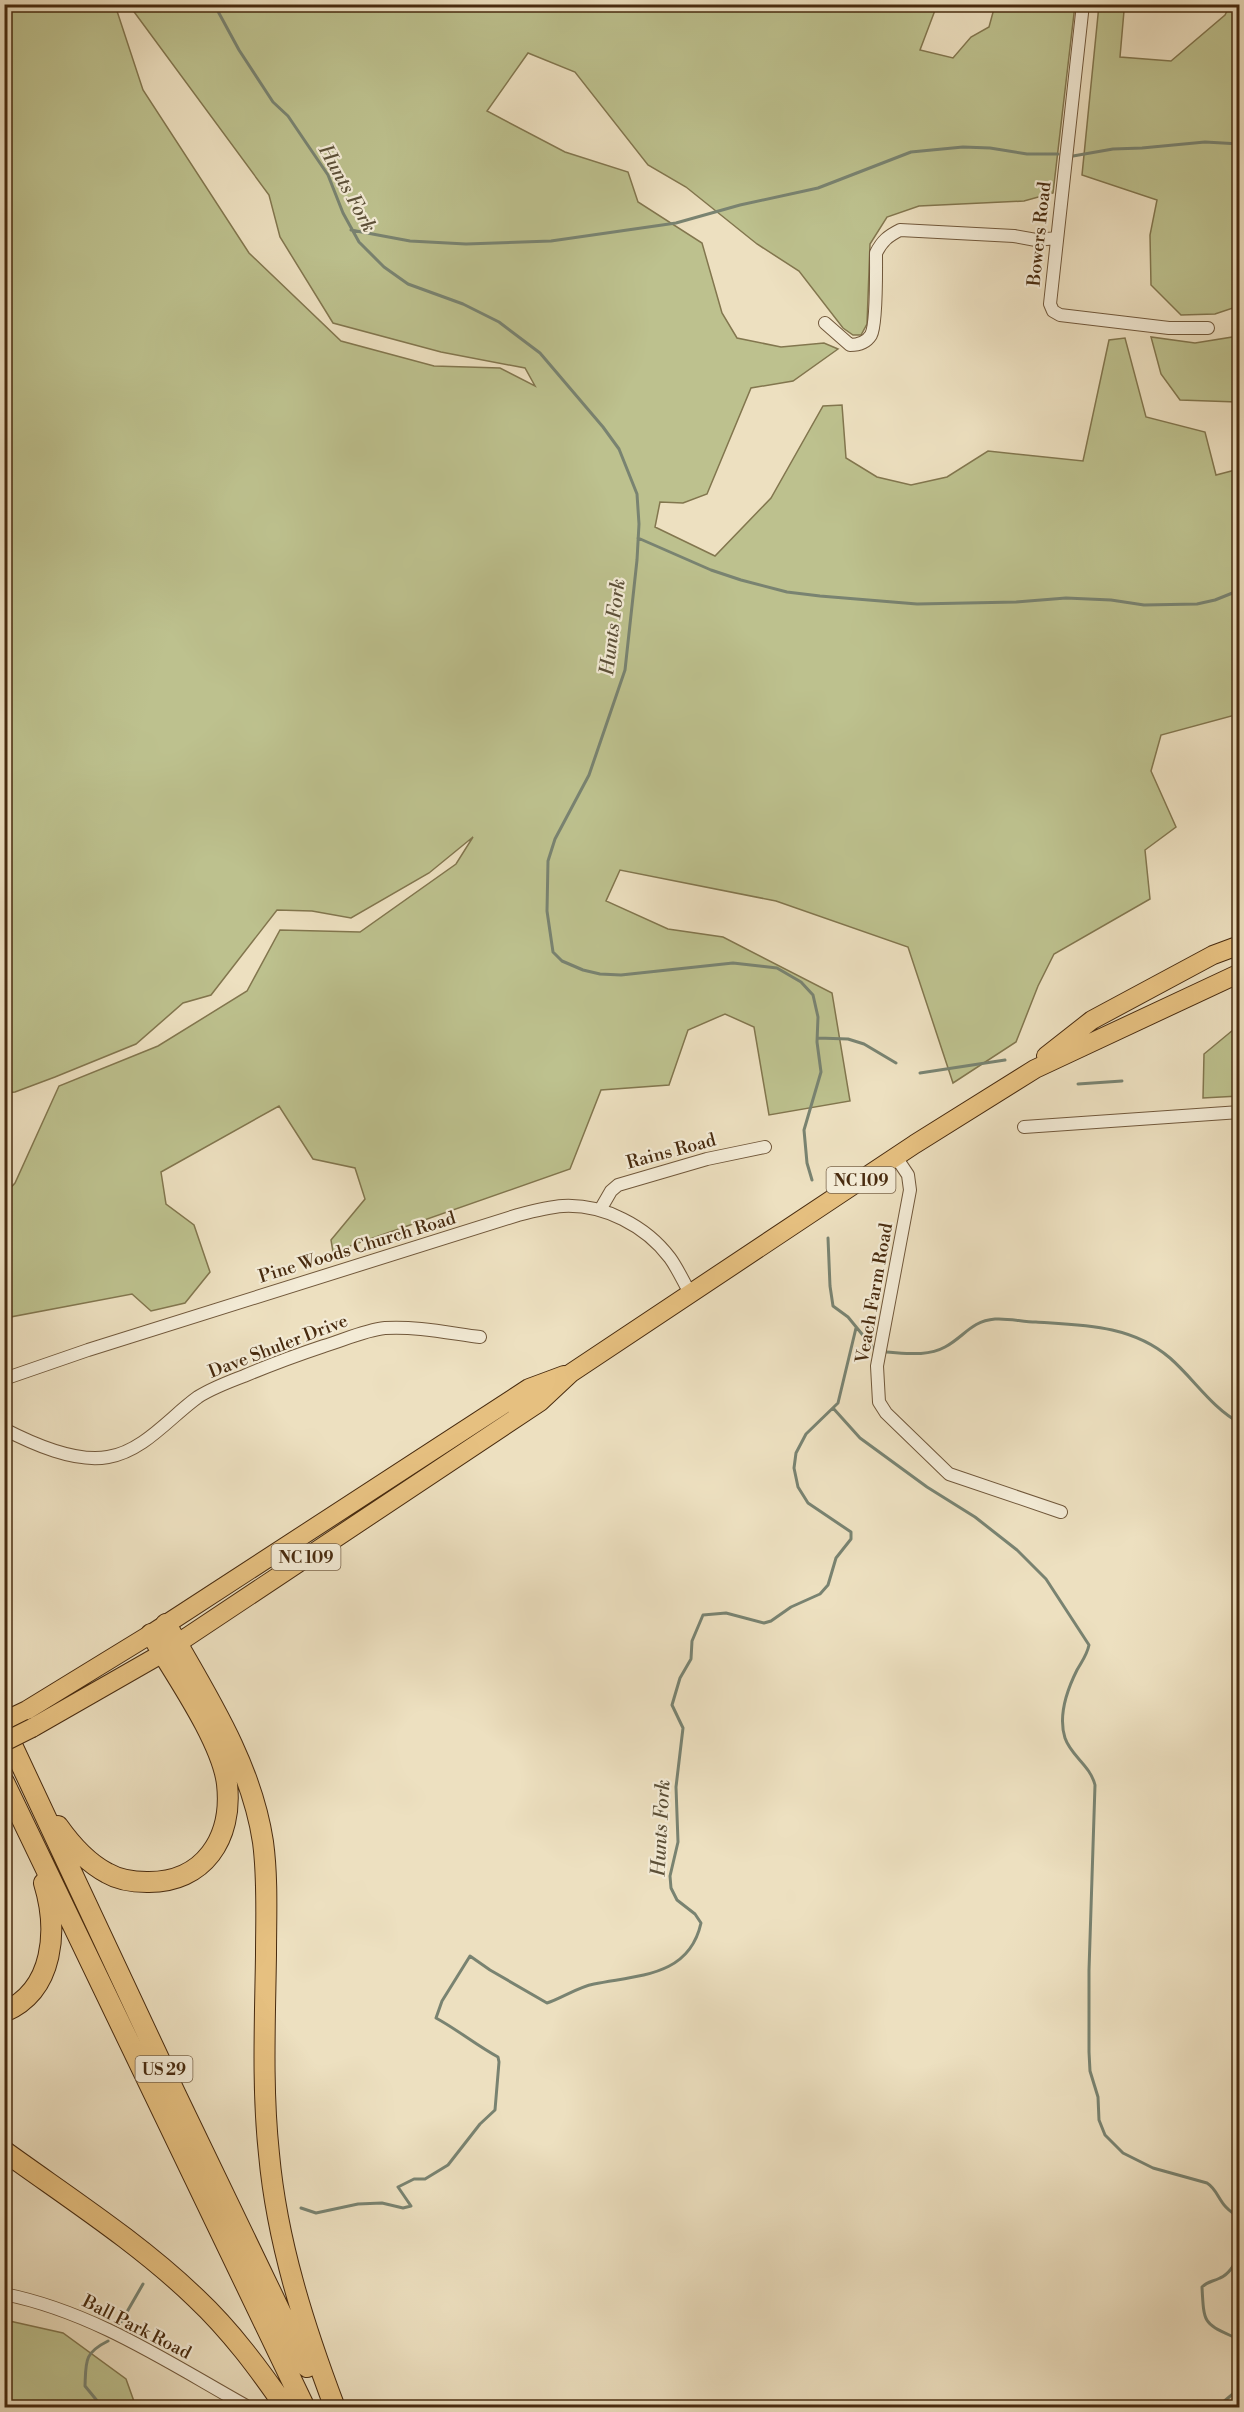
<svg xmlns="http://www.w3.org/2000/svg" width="1244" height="2412" font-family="'Libre Bodoni',serif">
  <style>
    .green { fill: #bdc18e; stroke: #82764e; stroke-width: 1.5 }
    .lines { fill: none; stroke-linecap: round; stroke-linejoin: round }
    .stream { stroke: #798371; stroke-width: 3 }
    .minor-casing { stroke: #71583b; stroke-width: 14 }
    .primary-casing { stroke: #482b0f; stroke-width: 20 }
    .trunk-casing { stroke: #482b0f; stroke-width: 22 }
    .minor { stroke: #f3ebd6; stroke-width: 12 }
    .primary { stroke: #e6c080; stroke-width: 18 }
    .trunk { stroke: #e6c080; stroke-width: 20 }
    .primary-bridge-casing { stroke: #482b0f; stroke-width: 20; stroke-linecap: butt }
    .primary-bridge { stroke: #e6c080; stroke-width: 18 }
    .labels { text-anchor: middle; stroke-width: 4.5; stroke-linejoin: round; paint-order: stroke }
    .shield { fill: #f3ebd6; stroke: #7b654b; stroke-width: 1.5 }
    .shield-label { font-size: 16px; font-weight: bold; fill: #482b0f }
    .street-label { font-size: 18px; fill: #482b0f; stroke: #f3ebd6 }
    .water-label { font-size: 20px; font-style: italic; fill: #5c5038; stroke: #f3ebd6 }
  </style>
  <rect width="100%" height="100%" fill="#ede0c0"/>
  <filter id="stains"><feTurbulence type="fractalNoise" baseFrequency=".00333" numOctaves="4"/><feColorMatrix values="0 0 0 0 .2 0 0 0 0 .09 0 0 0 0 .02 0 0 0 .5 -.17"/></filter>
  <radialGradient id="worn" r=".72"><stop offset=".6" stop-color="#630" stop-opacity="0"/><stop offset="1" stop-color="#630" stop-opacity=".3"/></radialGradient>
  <path class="green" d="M5 4 115 5 143 90 249 253 341 341 434 366 500 368 535 386 525 368 441 352 333 323 280 237 269 195 129 5H937L920 50 953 58 971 37 989 27 995 5H1075L1053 193 1024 201 919 206 887 217 870 244 867 324 861 335H853L843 328 799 271 757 244 686 187 648 165 575 72 528 53 487 111 565 152 628 172 638 202 702 243 722 313 737 338 781 347 824 343 838 349 793 381 751 388 707 494 683 503 660 502 655 527 715 556 771 498 823 406 842 405 846 458 877 477 911 485 947 477 988 451 1083 461 1109 340 1125 338 1146 417 1205 432 1216 475 1239 469V714L1161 735 1151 771 1176 827 1145 850 1150 899 1054 954 1038 986 1016 1042 953 1083 908 947 776 901 620 870 606 901 668 929 723 937 832 993 850 1101 769 1115 754 1027 725 1014 688 1030 669 1085 601 1090 570 1169 333 1252 331 1240 365 1199 355 1168 313 1159 279 1106 161 1172 166 1204 194 1225 210 1272 185 1303 151 1311 132 1294 5 1318V1194L15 1183 59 1086 158 1046 247 991 280 930 360 932 456 864 473 837 429 873 351 918 312 911 277 910 211 995 183 1003 136 1044 55 1077 15 1092 5 1093Z
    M1099 5H1115L1124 11 1120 57 1171 61 1225 15 1230 5H1239L1240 217 1235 216 1236 307 1215 314 1181 315 1151 285 1150 235 1157 200 1082 175Z
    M1239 336 1240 400 1237 402 1180 400 1161 374 1151 337 1195 343Z
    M1239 1025V1096L1203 1098 1204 1054Z
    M5 2320 63 2333 126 2379 136 2407H5Z"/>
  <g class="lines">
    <path class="stream" d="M214 4 239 50 273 102 288 116 328 175 343 213 359 242 384 267 408 284 463 304 499 322 540 353 603 427 619 449 637 494 639 524 637 560 625 670 589 775 555 839 548 861 547 911 553 952 562 961 583 970 600 974 621 975 733 963 777 968 801 982 813 995 818 1017 817 1042 821 1072 804 1130 807 1163 812 1180
      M1073 156 1113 149 1142 148 1205 142 1240 144
      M351 230 410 241 466 244 551 241 676 223 740 205 818 188 911 152 963 147 990 148 1027 154H1058
      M638 538 711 570 741 580 787 592 820 596 917 604 1016 602 1066 598 1111 600 1144 605 1197 604 1215 600 1240 590
      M818 1038 848 1039 864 1044 896 1063
      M920 1073 1005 1060
      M1078 1084 1122 1081
      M828 1238 830 1286 833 1306 848 1317 875 1350
      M886 1352C905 1353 927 1357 945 1347 964 1337 971 1321 995 1319 1009 1318 1023 1322 1036 1322 1083 1325 1132 1325 1170 1358 1194 1379 1212 1408 1240 1423
      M833 1408 860 1438 927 1487 975 1517 1017 1550 1046 1579 1089 1645C1087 1655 1082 1661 1077 1670 1067 1690 1058 1716 1065 1738 1071 1756 1090 1765 1095 1785L1089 1970V2052L1090 2071 1098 2097 1099 2120 1105 2135 1123 2153 1153 2168 1207 2183C1220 2191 1218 2207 1240 2217
      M301 2208 316 2213 358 2204 382 2203 403 2208 411 2206 398 2187 414 2179H425L448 2165 480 2124 495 2110 499 2062 498 2057C476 2045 458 2030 436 2018L442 2001 470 1956 490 1970 547 2003C562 1998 578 1987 594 1984 638 1975 689 1977 701 1923L695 1914 677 1900 671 1888 670 1876 678 1842 676 1787 683 1728 672 1705 680 1678 691 1659 692 1641 703 1615 726 1613 764 1623 771 1621 791 1607 820 1594 828 1585 836 1558 851 1539V1532L808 1503 798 1487 794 1468 796 1453 806 1434 838 1403 856 1328
      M1240 2254C1235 2263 1230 2274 1220 2278 1212 2282 1208 2281 1202 2287 1204 2327 1204 2323 1240 2340
      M120 2324 143 2284
      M103 2408 85 2386C86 2361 84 2353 108 2341
      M1216 2408 1240 2388"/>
    <g class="minor-casing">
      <path id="minor" d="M1083 4 1050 304 1053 311 1060 315 1169 328H1208
        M825 323 850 345C858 345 866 343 871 335 877 324 876 270 876 253 882 241 888 236 900 230L1014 236 1036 240 1057 238
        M1024 1127 1240 1112
        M896 1157 908 1175 910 1190 877 1366 879 1402 886 1413 949 1474 1061 1512
        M600 1210 611 1191 618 1185 707 1159 765 1147
        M4 1379 88 1350 518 1215C533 1211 548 1207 563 1206 604 1204 646 1226 670 1258 678 1269 684 1283 691 1295
        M4 1429C33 1444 75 1463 108 1457 144 1451 170 1417 198 1397 212 1388 228 1382 244 1376 270 1365 297 1355 324 1346 344 1340 365 1330 385 1328 416 1326 449 1333 480 1337
        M4 2294C94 2312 169 2363 248 2407"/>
    </g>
    <g class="primary-casing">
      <path id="primary" d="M1046 1056 1092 1020 1213 955 1240 945
        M4 1721 27 1710 151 1634 529 1388 564 1375
        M32 1728 163 1653 540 1402 571 1373 915 1144 1035 1069 1240 973"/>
    </g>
    <g class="trunk-casing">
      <path id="trunk" d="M166 1624C205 1693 251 1762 263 1842 268 1879 266 1918 266 1955 265 2021 262 2089 269 2154 277 2242 304 2326 335 2408
        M4 1728 176 2095 307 2367
        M4 1782 305 2408
        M58 1826C70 1843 88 1863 107 1873 119 1880 133 1882 147 1882 204 1883 233 1838 227 1784 222 1741 174 1673 151 1634
        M4 2012C55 1990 58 1929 44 1883
        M4 2151C69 2198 139 2243 196 2298 231 2331 259 2369 286 2408"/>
    </g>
    <use href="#minor" class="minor"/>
    <use href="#primary" class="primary"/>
    <use href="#trunk" class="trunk"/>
    <g class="primary-bridge-casing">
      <path id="primary-bridge" d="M4 1742 32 1728"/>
    </g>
    <use href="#primary-bridge" class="primary-bridge"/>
  </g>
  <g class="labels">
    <g class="shield">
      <rect x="826.5" y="1167" width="69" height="26" rx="4.5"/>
      <rect x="271.5" y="1544" width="69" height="26" rx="4.5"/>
      <rect x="135.5" y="2056" width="57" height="26" rx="4.5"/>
    </g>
    <g class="shield-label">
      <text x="861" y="1186">NC 109</text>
      <text x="306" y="1563">NC 109</text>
      <text x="164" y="2075">US 29</text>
    </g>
    <g class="street-label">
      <text transform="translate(1039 234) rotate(-84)" y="6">Bowers Road</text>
      <text transform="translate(671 1151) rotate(-15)" y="6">Rains Road</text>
      <text transform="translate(357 1247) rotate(-17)" y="6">Pine Woods Church Road</text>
      <text transform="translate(874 1293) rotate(-80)" y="6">Veach Farm Road</text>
      <text transform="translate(278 1346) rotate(-21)" y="6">Dave Shuler Drive</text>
      <text transform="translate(137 2327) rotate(27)" y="6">Ball Park Road</text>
    </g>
    <g class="water-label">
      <text transform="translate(348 188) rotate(61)" y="7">Hunts Fork</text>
      <text transform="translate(612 627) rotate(-83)" y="7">Hunts Fork</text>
      <text transform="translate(660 1828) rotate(-87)" y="7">Hunts Fork</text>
    </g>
  </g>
  <rect width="1244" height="2412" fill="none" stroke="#ede0c0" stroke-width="24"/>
  <rect x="6" y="6" width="1232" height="2400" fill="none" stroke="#482b0f" stroke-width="3"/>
  <rect x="12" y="12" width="1220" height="2388" fill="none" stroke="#482b0f" stroke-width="1.5"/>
  <rect width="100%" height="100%" filter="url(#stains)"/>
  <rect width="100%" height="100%" fill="url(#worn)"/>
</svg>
